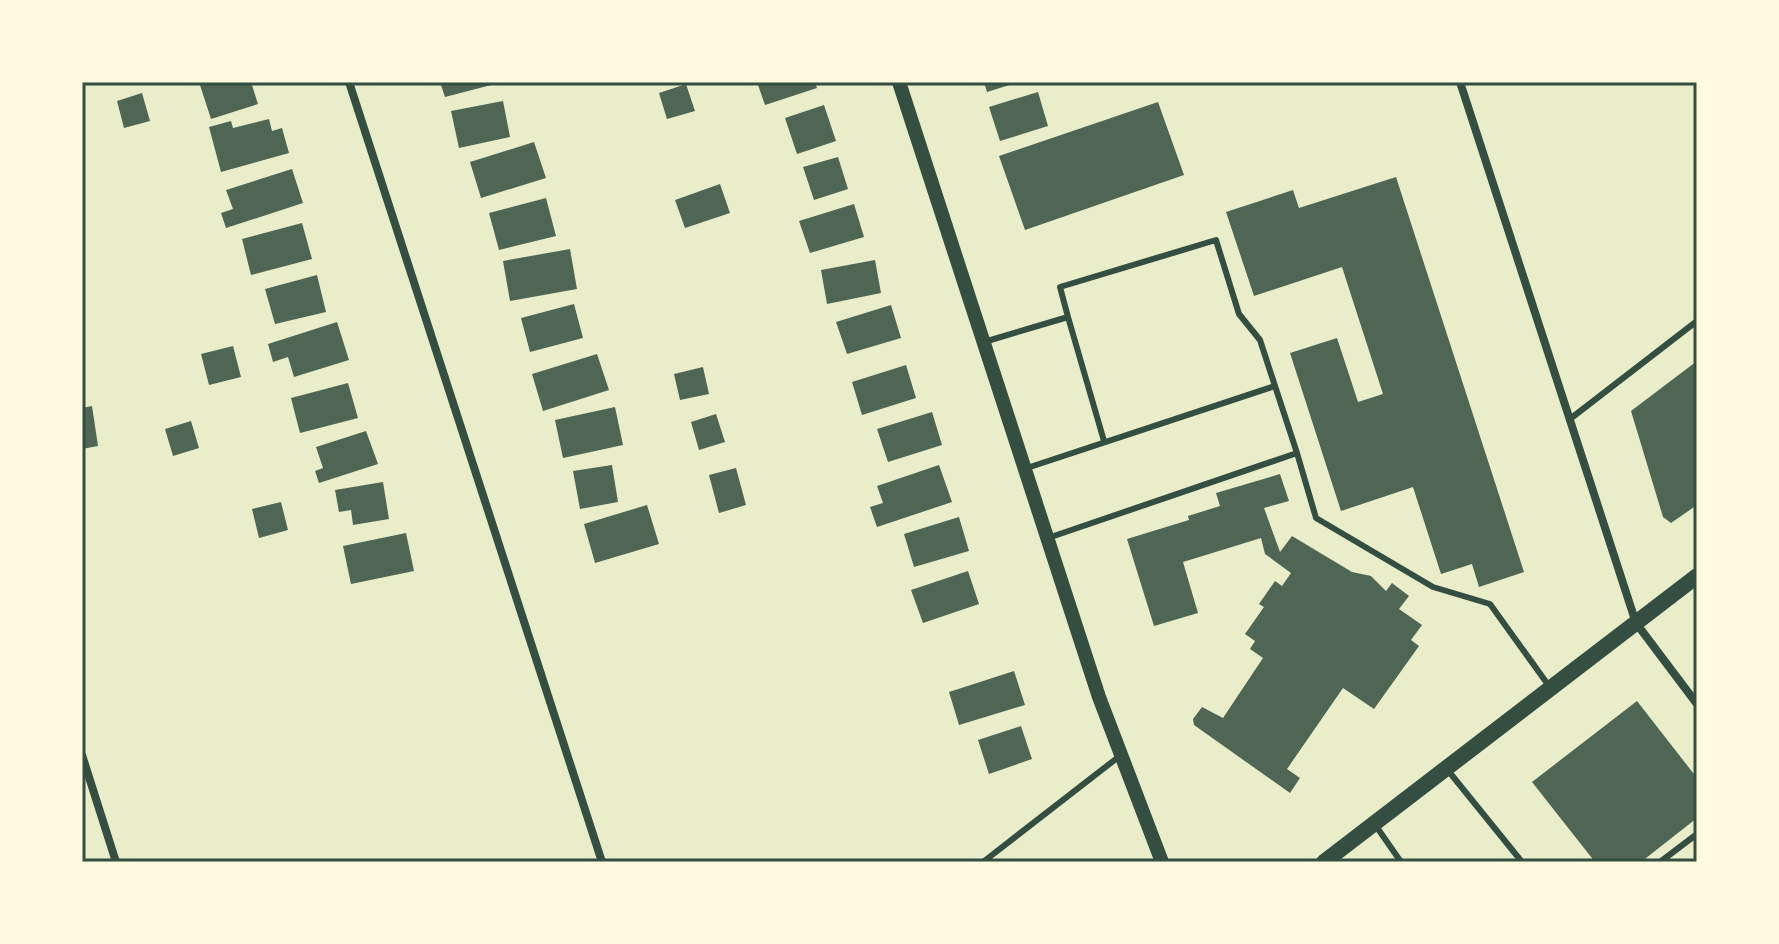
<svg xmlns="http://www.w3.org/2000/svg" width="1779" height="944" font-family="'Sofia Sans Condensed',sans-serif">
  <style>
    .building { fill: #4f6655 }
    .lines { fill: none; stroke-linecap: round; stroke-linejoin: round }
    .service { stroke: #344e41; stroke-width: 6 }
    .minor { stroke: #344e41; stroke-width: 8 }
    .tertiary { stroke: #344e41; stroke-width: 14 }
    .secondary { stroke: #344e41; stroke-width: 16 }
    .neatline { fill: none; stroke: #344e41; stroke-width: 3 }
  </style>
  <rect width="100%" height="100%" fill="#e9edc9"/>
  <path class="building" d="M199 82H251L258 104 211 119Z
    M440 82H498L499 83 445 97Z
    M757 82H815L817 88 765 105Z
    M984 82H1016V83L987 92Z
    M686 84 695 111 667 119 659 93Z
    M1038 92 1048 126 1000 141 989 107Z
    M142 93 150 121 124 128 117 101Z
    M503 101 510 137 459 148 451 111Z
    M1158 102 1184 175 1025 230 999 156Z
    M824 105 836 141 797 154 785 118Z
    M269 119 272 131 282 128 289 153 221 172 209 127 231 121 233 128Z
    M534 142 546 178 481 198 470 162Z
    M838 157 848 189 814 200 803 167Z
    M292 169 303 203 226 228 221 213 233 209 226 190Z
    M1396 177 1524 572 1479 587 1472 564 1441 574 1413 487 1341 511 1290 353 1337 338 1358 402 1383 394 1342 267 1254 296 1226 212 1293 190 1299 208Z
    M720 184 730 213 685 228 675 200Z
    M546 198 556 236 499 250 489 213Z
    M854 204 864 237 810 253 799 221Z
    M302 223 312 259 251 275 242 239Z
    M570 249 577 289 510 301 503 261Z
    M875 260 881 293 827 304 821 270Z
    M317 275 326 312 275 324 265 289Z
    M574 304 583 338 530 352 521 318Z
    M891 305 901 338 847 354 836 322Z
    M337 322 349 360 294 377 288 357 273 362 268 344Z
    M233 346 241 377 209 385 201 354Z
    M597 354 609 390 543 411 532 374Z
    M1697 361V505L1671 523 1663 517 1631 411Z
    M906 365 916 398 862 415 852 382Z
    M703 367 709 394 680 400 674 374Z
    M348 383 358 418 300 433 291 398Z
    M92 406 98 446 82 449V408Z
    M615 407 623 445 563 458 555 420Z
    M932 412 942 445 888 462 877 429Z
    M716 414 725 442 699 450 691 422Z
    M191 421 199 448 173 456 165 429Z
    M366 431 378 464 319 483 315 471 323 468 316 447Z
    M612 465 618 502 580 509 573 471Z
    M939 465 952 502 877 527 870 507 883 503 877 486Z
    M736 468 746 505 719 513 709 475Z
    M1280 474 1289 501 1264 508 1280 552 1292 536 1352 572 1371 576 1386 591 1392 583 1409 596 1399 609 1422 625 1411 640 1419 646 1374 709 1343 688 1287 769 1300 778 1290 793 1194 725 1193 719 1202 707 1223 718 1263 658 1250 649 1255 641 1245 634 1264 607 1259 604 1275 581 1282 586 1291 573 1265 554 1261 538 1183 562 1198 613 1154 626 1127 539 1189 520 1188 516 1220 506 1216 493Z
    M383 482 389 519 353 525 351 510 339 512 335 490Z
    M281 502 288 530 259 538 252 509Z
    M647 505 659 544 595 563 584 524Z
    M959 517 969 551 914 567 904 534Z
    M406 533 414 571 351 584 343 546Z
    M968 571 979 604 923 623 911 590Z
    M1014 671 1025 705 959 725 949 692Z
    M1637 701 1697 778V818L1641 862H1595L1532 782Z
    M1021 726 1032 759 989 774 978 740Z"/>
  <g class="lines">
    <path class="service" d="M1068 317 1060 287 1216 240 1239 314 1260 340 1275 386
      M984 342 1068 317 1104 441
      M1570 419 1697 321
      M1297 453 1316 518 1433 587 1490 604 1549 686
      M1027 468 1275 386 1297 453 1048 538
      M1446 768 1522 862
      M1376 826 1401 862
      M983 862 1121 755
      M1660 862 1697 834"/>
    <path class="minor" d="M349 82 602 862
      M1460 82 1636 623 1697 704
      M82 755 116 862"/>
    <path class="tertiary" d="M899 82 1099 697 1162 862"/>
    <path class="secondary" d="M1324 862 1697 576"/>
  </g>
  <rect width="1779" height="944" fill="none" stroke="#fefae0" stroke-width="168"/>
  <rect x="84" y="84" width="1611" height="776" class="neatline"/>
</svg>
